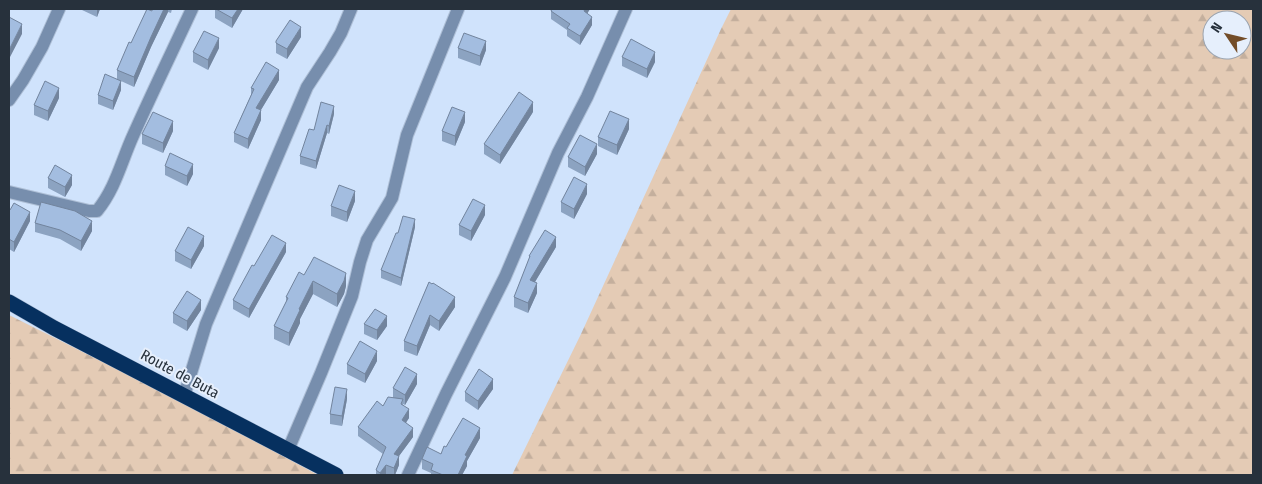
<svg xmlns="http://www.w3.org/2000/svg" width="1262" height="484" font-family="'Fira Sans Condensed',sans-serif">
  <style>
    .forest { fill: url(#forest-firs); fill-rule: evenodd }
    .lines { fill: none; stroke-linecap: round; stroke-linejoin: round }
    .minor-casing { stroke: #aebfd6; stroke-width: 14 }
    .highway-casing { stroke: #aebfd6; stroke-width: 16 }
    .minor { stroke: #778ead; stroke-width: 12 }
    .highway { stroke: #06305f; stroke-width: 15 }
    .wall { fill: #8ca3c1 }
    .shaded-wall { fill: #72849d }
    .building { fill: #a3bde0; stroke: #72849d }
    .labels { text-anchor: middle; stroke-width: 4; stroke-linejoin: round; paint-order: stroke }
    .street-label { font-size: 15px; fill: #27313c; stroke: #e6effc }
  </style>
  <defs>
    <pattern id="forest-firs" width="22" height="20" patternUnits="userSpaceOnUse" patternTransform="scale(1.25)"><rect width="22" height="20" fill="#e4cbb5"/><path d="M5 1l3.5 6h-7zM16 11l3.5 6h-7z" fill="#c4af9d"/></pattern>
  </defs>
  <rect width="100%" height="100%" fill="#d0e3fc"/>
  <path class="forest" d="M731 9H1253V475H512L581 334 721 29ZM1212 20H1242V50H1212Z
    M9 315 189 405 318 475H9Z"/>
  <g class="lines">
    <g class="minor-casing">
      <path id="minor" d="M9 100 23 80 42 47 59 9
        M9 192 89 211H97C115 189 121 163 132 138 151 95 172 52 192 9
        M184 396 206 324 307 87 330 52 341 33 351 9
        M288 450 321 373 352 296 360 262 367 240 392 198 407 135 458 9
        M408 475 446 394 505 277 558 153 587 97 626 9"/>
    </g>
    <g class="highway-casing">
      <path id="highway" d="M9 302 54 328 336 475"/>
    </g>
    <use href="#minor" class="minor"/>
    <use href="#highway" class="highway"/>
  </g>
  <path class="wall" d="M82 9H100L97 17 82 10Z
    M152 9H172L171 13 168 12 151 47 134 87 121 81V90L113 110 98 104V95L117 79V70L131 43 152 11Z
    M215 9H243L232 28 215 18Z
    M552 9H590L587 13 592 25 580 45 567 36V30L551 19V11Z
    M301 37 287 59 276 53V41Z
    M219 48 208 70 193 62V52Z
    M458 48 486 50 480 66 458 58Z
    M622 57 655 62 647 78 622 66Z
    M279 80 261 110V120L248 149 234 142V133L251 95V88Z
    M59 98 48 121 34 115V105Z
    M533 112 500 164 484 154V144Z
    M334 114 329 134 327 133 316 169 300 164V156L314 130Z
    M465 122 455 146 442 141V131Z
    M629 129 617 155 598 146V137Z
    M173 131 163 153 142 144V134Z
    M597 154 585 176 568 167V157Z
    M165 166 193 174 187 186 165 175Z
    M48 178 72 185 65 197 48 188Z
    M587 194 574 219 561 212V202Z
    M355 201 347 222 331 216V206Z
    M9 210 30 221 14 252 9 249Z
    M485 215 471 241 459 235V225Z
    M35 223 92 231 81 251 60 239 35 232Z
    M415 227 401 286 381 278V270L398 233Z
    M204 246 191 269 175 261V251Z
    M556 247 535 282 537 293 528 313 514 307V297L529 259V256Z
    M286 252 249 318 233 309V300L254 266Z
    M304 275 346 286 344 294 337 307 313 294 300 319V323L289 346 274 339V326L286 302V297Z
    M429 282 455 307 439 331 430 325 417 356 404 351V341Z
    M201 310 187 331 173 323V313Z
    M364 324 387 326 377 340 364 334Z
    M377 361 365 383 347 374V364Z
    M417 384 405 405 403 404V406L409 418 406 422 413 437 399 456V465L395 475H388L386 474 385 475H376V470L383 454 358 436V427L393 398V388Z
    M493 389 478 410 465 401V392Z
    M347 399 342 426 330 424V414Z
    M480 438 467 461V466L462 475H431V473L422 469V459L441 454 446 447Z"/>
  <path class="shaded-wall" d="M97 9H100L97 17Z
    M164 9H168V12L151 47 134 87V77L151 37Z
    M238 9H243L232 28V18Z
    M585 9H590L584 19V11Z
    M592 17V25L580 45V36Z
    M22 24V34L9 59V50Z
    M301 27V37L287 59V49Z
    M219 38V48L208 70V60Z
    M486 41V50L480 66V56Z
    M655 52V62L647 78V69Z
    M279 70V80L256 118V108Z
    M121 81V90L113 110V101Z
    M59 88V98L48 121V111Z
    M533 102V112L500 164V155Z
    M334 106V114L329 134V126Z
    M261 110V120L248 149V139Z
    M465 112V122L455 146V136Z
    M629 119V129L617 155V145Z
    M173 121V131L163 153V143Z
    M327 125V133L316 169V161Z
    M597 144V154L585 176V167Z
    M193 164V174L187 186V176Z
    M72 175V185L65 197V187Z
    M587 184V194L574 219V209Z
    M355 191V201L347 222V212Z
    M485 205V215L471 241V231Z
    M30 212V221L14 252V242Z
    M415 219V227L401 286V278Z
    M92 221V231L81 251V241Z
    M204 236V246L191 269V260Z
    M556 237V247L530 290V280Z
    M286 243V252L249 318V309Z
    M346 273V286L344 294 337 307V294Z
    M313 281V294L300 319V323L289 346V333L299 309Z
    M537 283V293L528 313V303Z
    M455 297V307L439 331V321Z
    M201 300V310L187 331V321Z
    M430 315V325L417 356V346Z
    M387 316V326L377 340V330Z
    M377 351V361L365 383V374Z
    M417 374V384L405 405V395Z
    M493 379V389L478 410V401Z
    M347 389V399L342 426V416Z
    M409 409V418L402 429V420Z
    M413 428V437L399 456V465L395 475H394V454Z
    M480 428V438L467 461V466L462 475H458L465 455Z
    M386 465V474L385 475H380V473Z"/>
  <path class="building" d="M147 9 152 11V9H164L151 37 134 77 117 70 129 42 131 43Z
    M216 9H238L232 18Z
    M552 9H585L584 11 592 17 580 36 567 28 570 24 551 11Z
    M9 17 22 24 9 50Z
    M290 20 301 27 287 49 276 43V41Z
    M204 31 219 38 208 60 193 52Z
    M464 33 486 41 480 56 458 48Z
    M631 39 655 52 647 69 622 57Z
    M266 62 279 70 256 108 261 110 248 139 234 133 254 89 251 88Z
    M105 74 121 81 113 101 98 95Z
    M45 81 59 88 48 111 34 105Z
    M519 92 533 102 500 155 484 144Z
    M321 102 334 106 329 126 327 125 316 161 300 156 309 129 314 130Z
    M452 107 465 112 455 136 442 131Z
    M610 111 629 119 617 145 598 137Z
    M153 112 173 121 163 143 142 134Z
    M580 135 597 144 585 167 568 157Z
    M170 153 193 164 187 176 165 166Z
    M55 165 72 175 65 187 48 178Z
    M574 177 587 184 574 209 561 202Z
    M339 185 355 191 347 212 331 206Z
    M473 199 485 205 471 231 459 225Z
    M41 202 75 211 92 221 81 241 60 230 35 223Z
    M14 203 30 212 14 242 9 239V210H10Z
    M403 216 415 219 401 278 381 270 396 233H398Z
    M188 227 204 236 191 260 175 251Z
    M545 230 556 237 530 280 537 283 528 303 514 297 530 256H529Z
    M272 235 286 243 249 309 233 300 252 265 254 266Z
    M314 257 346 273 344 281 337 294 313 281 299 309 300 310 289 333 274 326 288 298 286 297 299 272 304 275Z
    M429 282 432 284 433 283 455 297 439 321 430 315 417 346 404 341Z
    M187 291 201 300 187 321 173 313Z
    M375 309 387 316 377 330 364 324Z
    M360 341 377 351 365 374 347 364Z
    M405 367 417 374 405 395 393 388Z
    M479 369 493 379 478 401 465 392Z
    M335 387 347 389 342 416 330 414Z
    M388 397 403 399 401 404 409 409 402 420 413 428 394 454 399 456 394 468 386 465 380 473 376 470 386 447 358 427 377 401 383 406Z
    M463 418 480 428 465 455 467 456 458 475H443L431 470 433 464 422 459 427 447 441 454 444 446 446 447Z"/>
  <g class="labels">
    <g class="street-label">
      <text transform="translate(180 374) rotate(28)" y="5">Route de Buta</text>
    </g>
  </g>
  <rect width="1262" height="484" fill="none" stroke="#27313c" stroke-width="20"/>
  <g transform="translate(1227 35) rotate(305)"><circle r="24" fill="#e6effc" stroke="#9aa3af"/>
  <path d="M0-4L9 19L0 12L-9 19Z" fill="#734d29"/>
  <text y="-8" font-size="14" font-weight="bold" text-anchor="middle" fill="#27313c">N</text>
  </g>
</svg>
